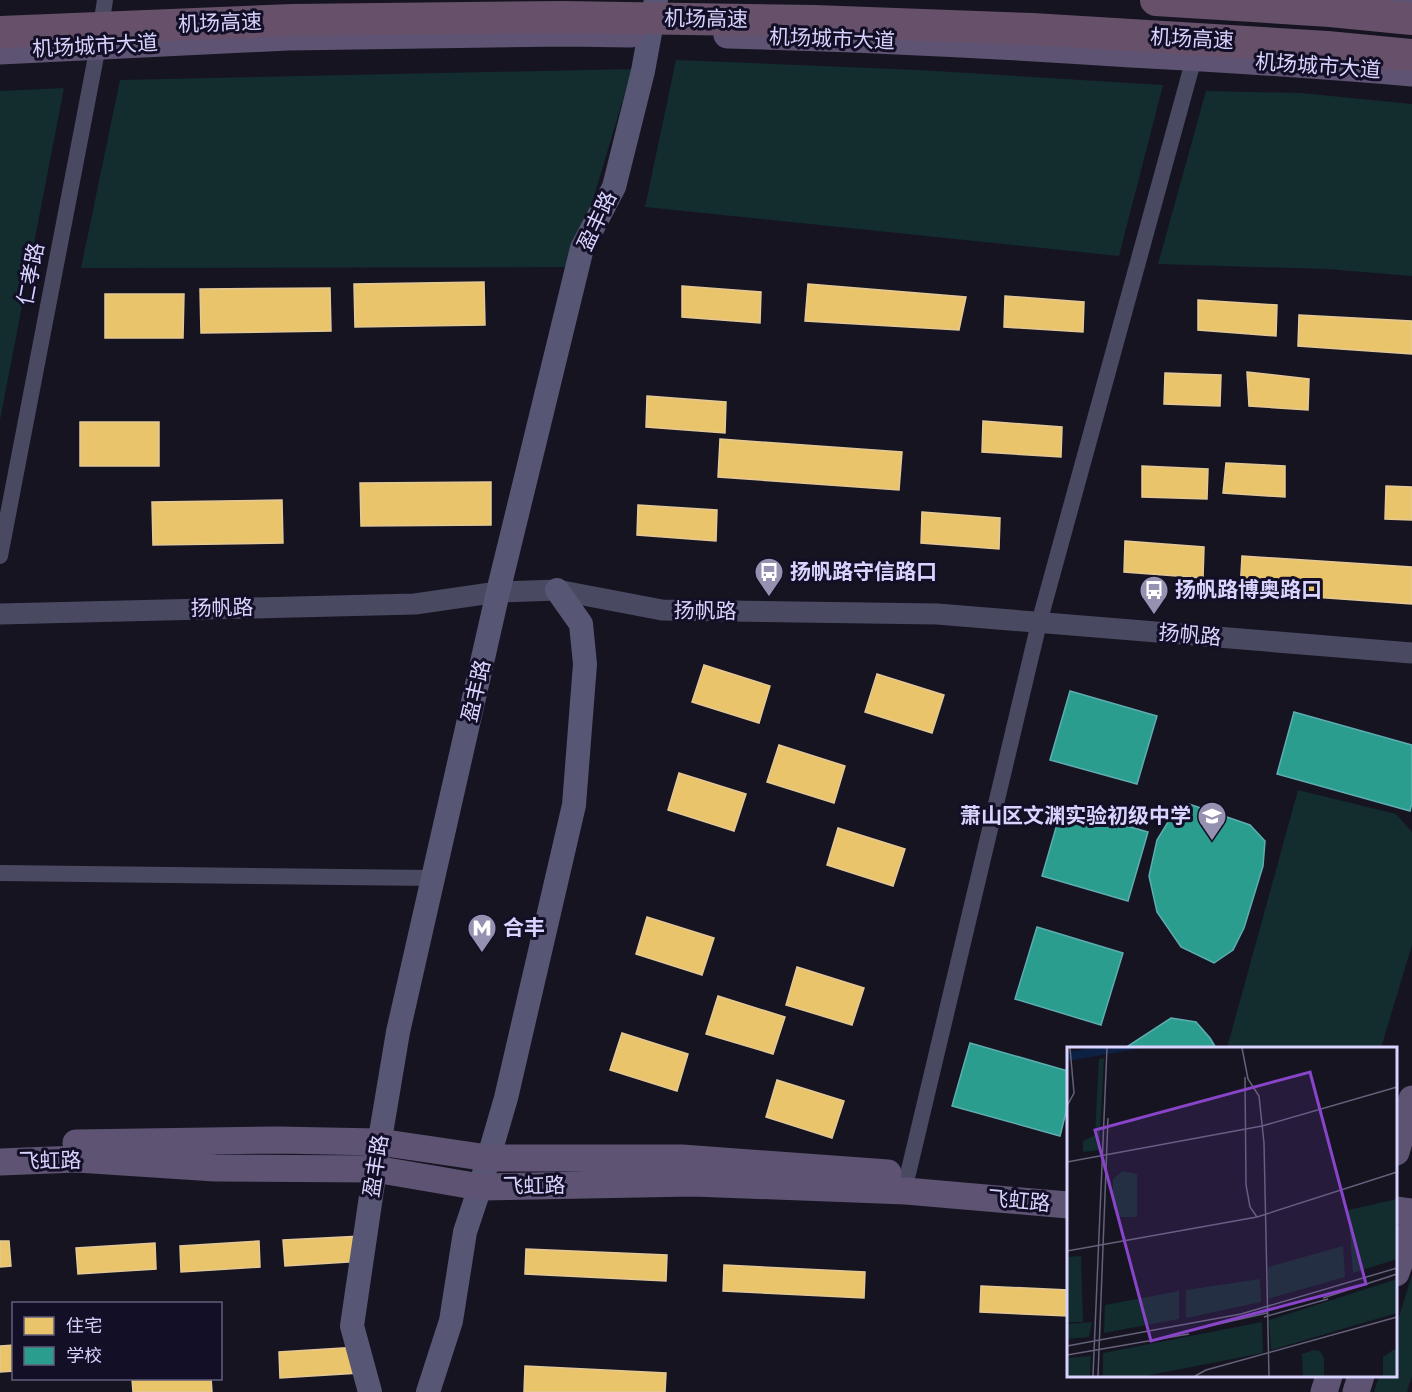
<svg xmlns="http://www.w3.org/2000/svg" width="1412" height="1392" font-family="'Roboto Condensed','Noto Sans SC',sans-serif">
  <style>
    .green { fill: #132c2d }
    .homes { fill: #e9c46a; stroke: #e4c997; stroke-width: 1.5 }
    .schools { fill: #2a9d8f; stroke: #5eaeb1; stroke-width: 1.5 }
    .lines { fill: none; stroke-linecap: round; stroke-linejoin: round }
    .minor { stroke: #4a4962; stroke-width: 16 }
    .tertiary { stroke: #4a4962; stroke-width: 21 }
    .secondary { stroke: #575674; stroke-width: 24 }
    .primary { stroke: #5e5373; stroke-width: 27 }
    .motorway { stroke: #67516a; stroke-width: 32 }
    .motorway-bridge { stroke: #67516a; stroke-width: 32 }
    .labels { text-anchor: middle; stroke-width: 6; stroke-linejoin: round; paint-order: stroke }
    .street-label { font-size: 21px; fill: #d9d4ff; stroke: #130f26 }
    .poi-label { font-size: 21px; font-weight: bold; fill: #d9d4ff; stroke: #130f26; text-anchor: start }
    .inset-road { fill: none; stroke: #64617a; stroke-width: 1.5 }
    .view { fill: #8945c9; fill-opacity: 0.15; stroke: #8945c9; stroke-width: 3 }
    .inset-edge { fill: none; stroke: #d9d4ff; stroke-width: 3 }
  </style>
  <rect width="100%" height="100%" fill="#161421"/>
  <path class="green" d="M676 60 919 70 1163 85 1119 256 645 207Z
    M632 69 573 267 81 268 120 80Z
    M64 88 0 420V91Z
    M1206 91 1301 93 1412 104V276L1326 269 1158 264Z
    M1298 790 1396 814 1412 832V945L1381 1048H1227Z
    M1412 1275V1376L1407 1392H1374L1379 1376H1396V1326Z"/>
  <path class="homes" d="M484 282 485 325 355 327 354 284Z
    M808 284 966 297 959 330 805 321Z
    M682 286 761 292 760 323 682 317Z
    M330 288 331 331 201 333 200 289Z
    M105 294H184L183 338H105Z
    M1005 296 1084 302 1083 332 1004 327Z
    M1198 300 1277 305 1276 336 1198 330Z
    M1299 315 1412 321V354L1298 346Z
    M1247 372 1309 379 1308 410 1249 406Z
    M1165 373 1221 375 1220 406 1164 404Z
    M647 396 726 402 725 433 646 427Z
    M983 421 1062 427 1061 457 982 452Z
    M80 422H159V466H80Z
    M720 439 902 452 899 490 718 477Z
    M1226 463 1285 466V497L1223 493Z
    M1142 466 1208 469 1207 499 1142 497Z
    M491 482V525L361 526 360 483Z
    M1386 486 1412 487V520L1385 519Z
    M282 500 283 543 153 545 152 502Z
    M638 505 717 510 716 541 637 535Z
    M922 512 1000 518 999 549 921 543Z
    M1125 541 1204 547 1203 578 1124 572Z
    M1242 556 1412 567V604L1240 592Z
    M704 665 770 686 759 723 692 702Z
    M877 674 944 695 932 733 865 712Z
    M779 745 845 766 834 803 767 782Z
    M679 773 746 794 734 831 668 810Z
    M838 828 905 849 893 886 827 865Z
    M647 917 714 938 702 975 636 954Z
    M797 967 864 988 852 1025 786 1005Z
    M718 996 785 1017 773 1054 706 1034Z
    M622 1033 688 1054 677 1091 610 1070Z
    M777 1080 844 1101 832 1138 766 1117Z
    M362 1236 364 1261 285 1266 283 1240Z
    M0 1241H9L11 1266 0 1267Z
    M259 1241 260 1267 181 1272 180 1246Z
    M155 1243 156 1269 78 1274 76 1248Z
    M526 1249 667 1255 666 1281 525 1274Z
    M724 1265 865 1272 864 1298 723 1291Z
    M981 1286 1068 1290V1316L980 1312Z
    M14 1345V1371L0 1372V1346Z
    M358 1347 360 1373 280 1378 279 1352Z
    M525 1366 666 1373 665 1392H524Z
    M211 1378 212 1392H133L132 1379Z"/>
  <path class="schools" d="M1070 691 1157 716 1137 784 1050 760Z
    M1294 712 1412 745V803L1410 811 1277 774Z
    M1189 804 1250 825 1265 841 1263 866 1244 928 1233 950 1214 963 1181 947 1157 912 1149 876 1157 840 1168 822Z
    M1062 807 1148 832 1128 901 1042 876Z
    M1037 927 1123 953 1101 1025 1015 999Z
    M1171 1018 1196 1022 1210 1038 1216 1048H1125Z
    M970 1043 1068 1071V1104L1060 1136 952 1106Z"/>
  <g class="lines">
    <path class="minor" d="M0 556 98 46 105 0
      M0 873 433 878
      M908 1174 1039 623 1194 58"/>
    <path class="tertiary" d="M0 614 415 604 498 592 557 590 662 610 937 614 1412 653"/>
    <path class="secondary" d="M370 1392 352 1326 375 1169 398 1032 498 592 582 248 614 187 643 71 656 0
      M428 1392 451 1321 465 1232 480 1187 506 1098 574 805 585 664 581 624 557 590"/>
    <path class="primary" d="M1393 0 1412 2
      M727 35C862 38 996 45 1131 54 1225 59 1318 65 1412 73
      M0 51 288 37 565 33 631 34
      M76 1143 278 1140 379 1142 488 1158H682L888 1173
      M1396 1152 1412 1099
      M0 1162 77 1159 215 1168 375 1169 480 1187 693 1183 906 1191 1068 1205
      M1396 1210 1412 1212
      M1396 1273 1412 1226
      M1324 1392 1329 1376
      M1356 1392 1361 1376"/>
    <path class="motorway" d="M1156 0 1330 11 1412 19"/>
    <path class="motorway-bridge" d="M0 32 293 20 563 17 815 21 1032 29 1327 47 1412 55"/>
  </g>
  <defs>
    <g id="bus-pin" transform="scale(1.5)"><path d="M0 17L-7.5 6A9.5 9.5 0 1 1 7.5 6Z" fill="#9591b1" stroke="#130f26"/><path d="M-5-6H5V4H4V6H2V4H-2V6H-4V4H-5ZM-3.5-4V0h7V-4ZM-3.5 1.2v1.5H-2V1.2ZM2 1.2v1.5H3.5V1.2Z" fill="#fff"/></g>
    <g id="school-pin" transform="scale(1.5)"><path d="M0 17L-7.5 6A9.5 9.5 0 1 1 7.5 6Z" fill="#9591b1" stroke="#130f26"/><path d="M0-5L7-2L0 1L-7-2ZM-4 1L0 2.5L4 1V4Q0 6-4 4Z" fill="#fff"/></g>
    <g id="metro-pin" transform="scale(1.5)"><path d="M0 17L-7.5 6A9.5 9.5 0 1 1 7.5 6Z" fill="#9591b1" stroke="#130f26"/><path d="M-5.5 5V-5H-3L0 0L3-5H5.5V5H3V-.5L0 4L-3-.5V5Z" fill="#fff"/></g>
  </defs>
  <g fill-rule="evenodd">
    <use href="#bus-pin" x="769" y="572"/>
    <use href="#bus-pin" x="1154" y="590"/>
    <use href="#school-pin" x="1212" y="816"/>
    <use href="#metro-pin" x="482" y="928"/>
  </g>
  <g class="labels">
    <g class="street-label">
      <text transform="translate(706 19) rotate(1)" y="7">机场高速</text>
      <text transform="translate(220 23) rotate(-2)" y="7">机场高速</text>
      <text transform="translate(832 39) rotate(2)" y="7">机场城市大道</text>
      <text transform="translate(1192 39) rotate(3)" y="7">机场高速</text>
      <text transform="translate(95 46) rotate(-3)" y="7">机场城市大道</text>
      <text transform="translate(1318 66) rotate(4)" y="7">机场城市大道</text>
      <text transform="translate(597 221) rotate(-65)" y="7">盈丰路</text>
      <text transform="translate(31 274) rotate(-79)" y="7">仁孝路</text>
      <text transform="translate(222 608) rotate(-1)" y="7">扬帆路</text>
      <text transform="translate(705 611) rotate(1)" y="7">扬帆路</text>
      <text transform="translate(1190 635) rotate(5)" y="7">扬帆路</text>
      <text transform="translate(476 691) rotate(-77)" y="7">盈丰路</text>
      <text transform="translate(50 1161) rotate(-1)" y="7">飞虹路</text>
      <text transform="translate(376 1166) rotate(-81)" y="7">盈丰路</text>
      <text transform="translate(534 1186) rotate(-1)" y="7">飞虹路</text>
      <text transform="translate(1019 1201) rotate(5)" y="7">飞虹路</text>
    </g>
    <g class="poi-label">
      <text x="790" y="579">扬帆路守信路口</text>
      <text x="1175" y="597">扬帆路博奥路口</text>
      <text x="1191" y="823" text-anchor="end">萧山区文渊实验初级中学</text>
      <text x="503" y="935">合丰</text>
    </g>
  </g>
  <g transform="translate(1067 1047)">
    <rect width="330" height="330" fill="#161421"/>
    <path d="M37 11 32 103 16 105V94L28 88 32 12ZM56 124 70 127V170H54L46 161V132ZM330 152V212L286 226 281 163ZM276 199 278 230 200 252 201 220ZM14 209 16 275H0V210ZM193 232 194 255 119 271V243ZM330 232V266L204 303 202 273ZM112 244V272L37 286 38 258ZM25 275 22 290 0 292V277ZM195 275 196 306 78 329H36V306ZM247 303 253 304 257 312V329H236L235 307ZM326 303H330V329H316V310ZM24 309 23 329H0V311Z" fill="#132c2d"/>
    <path d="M27 1H76L0 14V5Z" fill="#0d2144"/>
    <path class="inset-road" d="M175 1 181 32 192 49 197 96 202 329M178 30 179 138 183 160 190 170M0 59 7 46 3 1M0 115 195 79 330 40M0 204 190 170 330 125M256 251 330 227M197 270 261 252M116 285 200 266M0 299 174 267 330 221M0 308 122 287M26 329 40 1M31 329 41 71M128 329 139 323 330 270"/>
    <path class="view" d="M243 25 299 237 84 294 28 83Z"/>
    <rect width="330" height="330" class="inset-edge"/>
  </g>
  <rect x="12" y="1302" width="210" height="78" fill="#130f26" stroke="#625e7d" stroke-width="1.5"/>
  <rect x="24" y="1317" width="30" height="18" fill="#e9c46a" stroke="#625e7d" stroke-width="1.5"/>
  <text x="66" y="1332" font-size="18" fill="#d9d4ff">住宅</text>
  <rect x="24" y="1347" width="30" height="18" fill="#2a9d8f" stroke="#625e7d" stroke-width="1.5"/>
  <text x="66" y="1362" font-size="18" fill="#d9d4ff">学校</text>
</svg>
